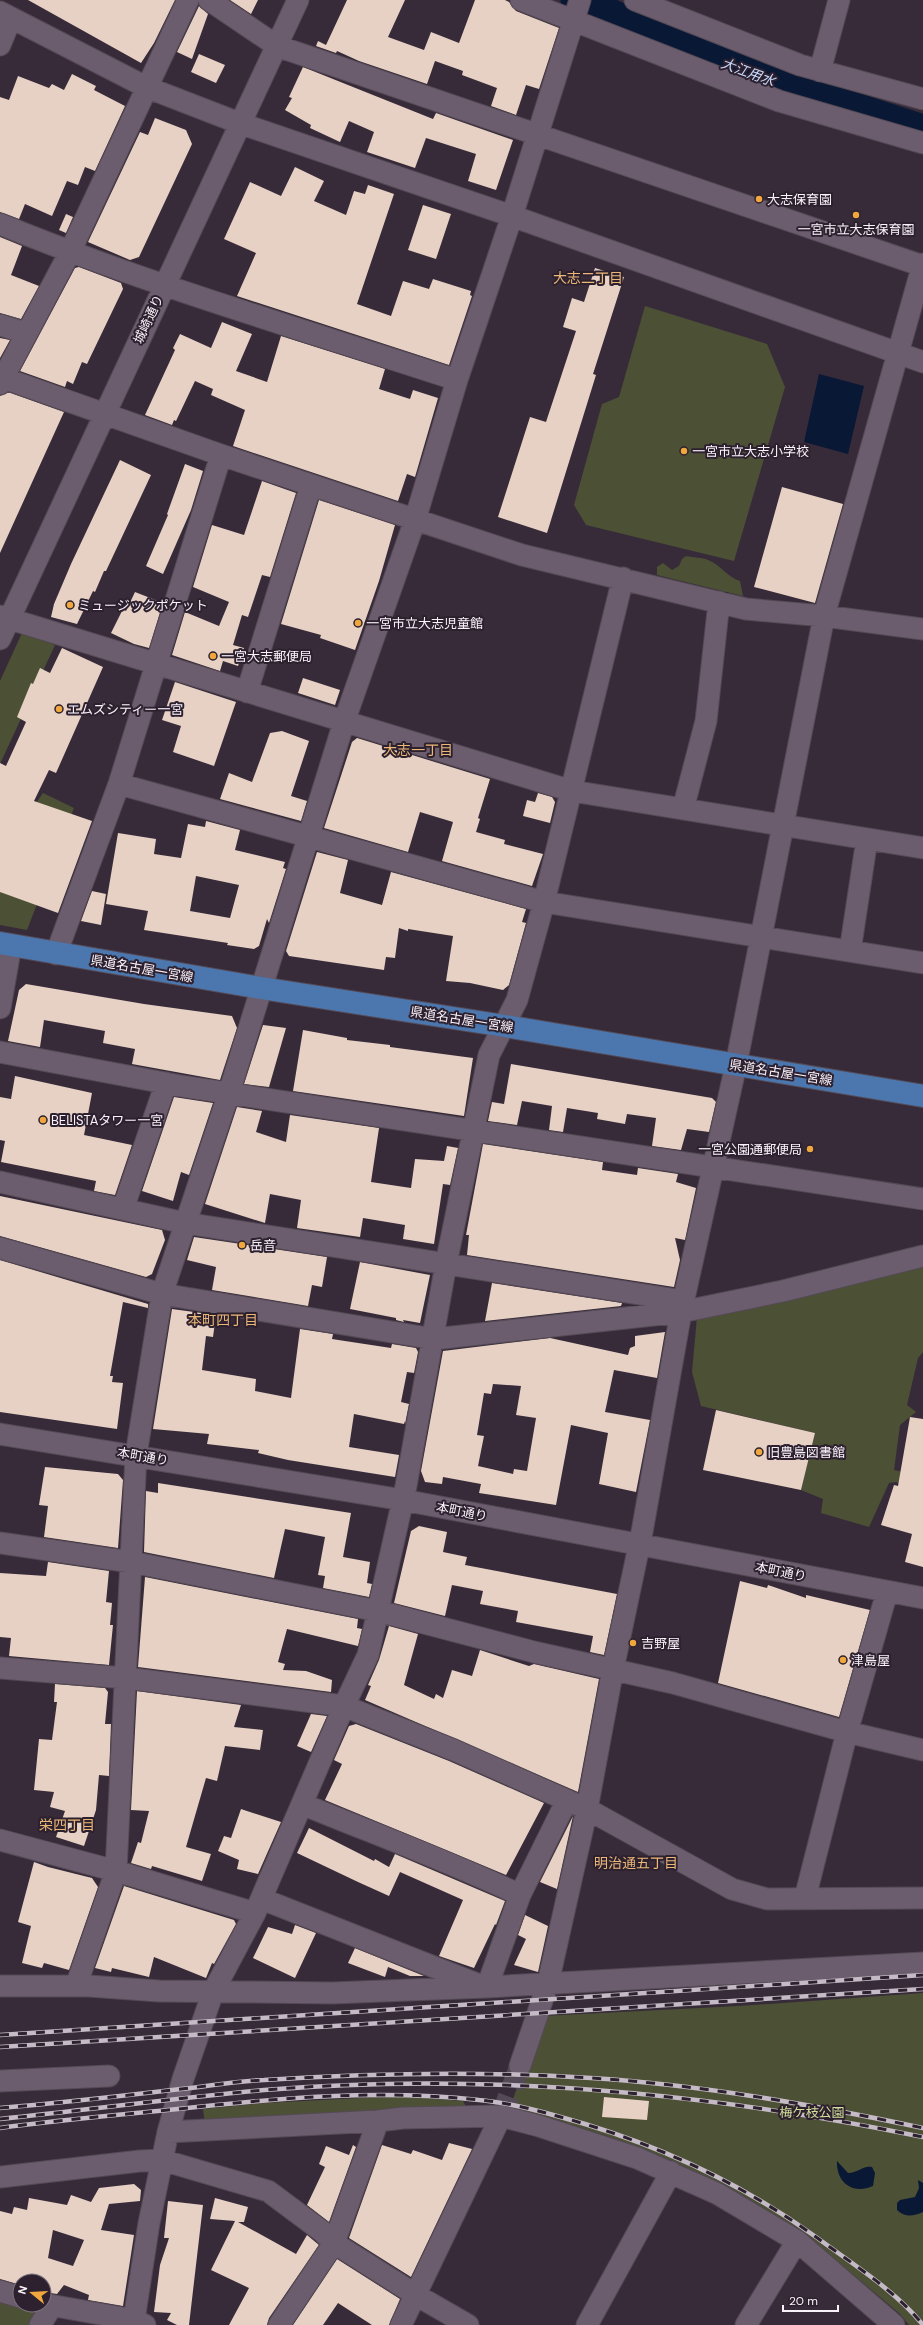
<svg xmlns="http://www.w3.org/2000/svg" width="923" height="2325" font-family="'DM Sans','Noto Sans JP',sans-serif">
  <style>
    .green { fill: #4c5135 }
    .water { fill: #081835 }
    .lines { fill: none; stroke-linecap: round; stroke-linejoin: round }
    .river { stroke: #081835; stroke-width: 33 }
    .building { fill: #e7d0c4; fill-rule: evenodd }
    .minor-tunnel { stroke: #544956; stroke-width: 21; stroke-dasharray: 21 10; stroke-linecap: butt }
    .minor-casing { stroke: #544955; stroke-width: 23 }
    .major-casing { stroke: #544955; stroke-width: 24 }
    .minor { stroke: #6b5d6d; stroke-width: 21 }
    .major { stroke: #4c77ae; stroke-width: 22 }
    .rail-casing { stroke: #c5bbc6; stroke-width: 4.5 }
    .rail { stroke: #2d212f; stroke-width: 3; stroke-dasharray: 9; stroke-linecap: butt }
    .poi-dot { fill: #efa73e; stroke: #2d212f; stroke-width: 1.5 }
    .labels { text-anchor: middle; stroke-width: 4; stroke-linejoin: round; paint-order: stroke }
    .poi-label { font-size: 13px; fill: #faf2fb; stroke: #2d212f; text-anchor: start }
    .street-label { font-size: 13px; fill: #faf2fb; stroke: #2d212f }
    .park-label { font-size: 13px; fill: #d2de99; stroke: #2d212f }
    .water-label { font-size: 14px; font-style: italic; fill: #c6dbff; stroke: #2d212f }
    .neighbourhood-label { font-size: 14px; fill: #ebb878; stroke: #2d212f }
  </style>
  <rect width="100%" height="100%" fill="#372b39"/>
  <path class="green" d="M645 306 767 344 785 387 734 561 586 525 574 505 602 404 619 397Z
    M686 556C693 558 702 557 708 560 721 565 727 577 740 581L743 596 657 575V567L663 563 672 570 679 566 682 559Z
    M22 633 55 645 0 764V681Z
    M43 793 74 808 27 930 0 925V883L25 819Z
    M923 1265V1352L918 1358 907 1405 916 1412 900 1425 894 1470 922 1476 918 1486 895 1482 889 1483 869 1527 821 1513 823 1499 801 1490 815 1433 701 1406 692 1372 697 1317Z
    M923 1993V2325H909L900 2314 849 2271 811 2242 653 2154 604 2135 509 2110 543 2016 739 2006Z
    M397 2096 463 2101 467 2109 381 2110 205 2124 203 2109 265 2103Z
    M0 2299 40 2311 32 2325H0Z"/>
  <path class="water" d="M819 374 864 386 848 454 804 442Z
    M837 2161 848 2173C858 2173 863 2165 872 2167L875 2173 873 2186C853 2195 836 2183 837 2161Z
    M918 2180 923 2183V2212C914 2216 905 2218 897 2210V2203L900 2200 915 2197 919 2188Z"/>
  <g class="lines">
    <path class="river" d="M577 0 685 49 790 88 923 131"/>
  </g>
  <path class="building" d="M28 0H175L154 43 141 63Z
    M230 0H258L251 14Z
    M347 0H405L388 37 424 50 431 32 459 43 475 0H505L509 2 516 11 559 28 539 89 526 85 516 115 491 106 497 88 462 75 463 71 435 61 427 84 359 61 337 51 336 53 316 46 318 41 326 45Z
    M199 6 208 14 192 59 177 52Z
    M199 54 225 65 216 83 191 72Z
    M303 67 433 119 436 113 513 140 496 190 468 181 476 154 426 138 415 168 367 152 374 132 349 121 340 142 310 128 311 125 285 110 292 98 289 97Z
    M72 74 96 86 94 90 125 106 95 171 85 167 78 185 67 181 52 216 25 204 19 219 0 212V97L9 100 18 76 49 88 52 84 64 90Z
    M155 118 186 130 192 144 139 257 130 260 88 242 140 132 148 135Z
    M295 167 324 181 314 201 346 215 354 191 365 194 368 185 394 194 357 304 391 316 403 281 429 289 433 279 471 291 470 295 472 296 449 365 237 296 256 253 224 239 250 182 281 196Z
    M423 205 451 214 436 259 408 250Z
    M66 214 73 217 66 233 59 230Z
    M0 237 22 246 11 275 39 286 21 319 0 313Z
    M79 267 121 283 123 289 87 364 82 362 73 384 67 381 65 387 20 371 75 268Z
    M595 268 624 277 593 374 596 375 547 533 498 517 530 417 546 422 576 331 563 327 572 298 584 302Z
    M222 322 252 334 236 371 267 382 281 336 385 369 379 389 410 399 413 390 438 398 415 477 407 474 398 501 233 446 245 410 211 395 213 389 195 381 176 421 174 420 172 425 145 415 175 350 173 348 180 334 211 348Z
    M0 338 10 340 0 358Z
    M8 392 64 412 0 553V396Z
    M120 460 151 475 106 571H104L95 592 93 591 77 624 51 617 54 604 71 564Z
    M185 464 203 471 191 510 163 574 146 566 168 515 167 514Z
    M262 481 296 493 270 577 262 575 248 617 242 615 233 645 244 648 238 666 223 661 220 671 172 655 185 612 219 626 229 602 193 587 212 525 244 535Z
    M782 487 843 504 815 603 754 587Z
    M319 500 395 525 379 581 355 650 320 638 321 635 281 624Z
    M135 592 163 603 149 648 134 644 111 633 123 609 126 611Z
    M62 648 103 667 56 773 49 770 34 801 92 821 58 913 0 892V763L6 766 26 722 17 717 31 683 33 684 40 668 50 673Z
    M303 678 340 690 335 705 298 693Z
    M175 682 236 702 214 766 173 752 181 726 162 720Z
    M282 731 309 741 291 796 307 801 301 821 220 799 229 773 252 782 270 733Z
    M357 738 490 779 478 818 480 819 476 832 505 840 504 844 543 854 532 886 442 861 453 822 420 812 408 852 324 828 352 742Z
    M538 793 552 797 555 802 550 823 523 816 527 800 535 802Z
    M206 821 240 830 235 850 285 862 283 868 286 869 269 923 267 919 259 946 254 949 227 945 228 943 144 930 148 911 106 904 118 833 156 839 154 854 181 858 188 824 205 827ZM196 876 239 885 230 918 190 911Z
    M317 852 348 860 340 893 382 905 391 872 526 909 522 922 526 923 509 985 503 990 470 983 446 981 453 936 408 929V931L399 928 395 958 386 957 384 970 289 956 286 951Z
    M92 891 106 894 101 925 81 921Z
    M26 984 144 1004 232 1016 237 1028 220 1080 132 1064 135 1049 103 1043 105 1031 44 1020 40 1047 8 1041 19 990Z
    M263 1025 286 1028 269 1087 244 1084Z
    M303 1030 347 1038V1040L390 1045V1047L473 1058 464 1116 293 1091Z
    M511 1064 712 1098 716 1102 709 1132 687 1129 681 1150 652 1146 656 1118 627 1114 625 1124 597 1119 598 1113 567 1108 563 1132 549 1130 552 1106 522 1101 517 1125 488 1121 492 1102 504 1104Z
    M15 1076 92 1093 84 1135 132 1145 115 1195 94 1191 96 1181 1 1162 5 1141 0 1140V1097L11 1099Z
    M174 1097 213 1103 189 1175 181 1172 173 1201 142 1191Z
    M237 1107 262 1111 256 1132 286 1142 290 1115 379 1128 371 1182 411 1188 415 1159 444 1161 447 1146 458 1148 450 1185 443 1184 434 1244 403 1239 405 1225 363 1218 360 1237 297 1228 301 1200 270 1194 265 1223 205 1204Z
    M483 1144 603 1162 602 1170 637 1175 638 1168 678 1174 676 1182 696 1188 685 1240 675 1238 680 1260 674 1287 467 1255 469 1235H466Z
    M0 1196 162 1230 165 1240 152 1274 146 1277 0 1236Z
    M194 1237 327 1257 322 1287 312 1285 308 1306 212 1290 216 1267 187 1260Z
    M0 1260 148 1304V1308L123 1302 110 1376H113L112 1382 123 1383 117 1429 0 1412Z
    M360 1262 430 1275 420 1323 403 1320 404 1322 396 1320V1318L350 1309Z
    M492 1283 622 1303 621 1306 485 1321Z
    M172 1309 216 1315 213 1337 206 1336 202 1370 256 1379 255 1391 291 1398 300 1329 333 1334 332 1339 345 1341 391 1348 392 1344 416 1348 418 1352 414 1373 407 1372 401 1402 409 1404 405 1424 404 1421V1424L354 1414 349 1447 399 1455 395 1477 288 1460 258 1453 259 1450 207 1444 209 1434 153 1429Z
    M665 1332 657 1378 614 1370 605 1412 650 1420 636 1492 599 1484 608 1433 571 1425 556 1505 479 1493 481 1484 443 1477 442 1484 425 1482 421 1471 443 1351 550 1338 628 1355 630 1348 635 1346V1336ZM493 1384 521 1386 516 1415 536 1418 527 1471 514 1469 513 1474 478 1466 484 1436 477 1435 484 1393 491 1394Z
    M716 1410 815 1433 801 1490 703 1470Z
    M910 1417 923 1419V1567L905 1562 912 1534 881 1525 894 1485 898 1486Z
    M45 1467 118 1474 123 1480 118 1548 44 1537 48 1506 39 1505Z
    M158 1483 351 1513 343 1557 370 1562 367 1583 372 1584 369 1597 323 1588 325 1576 318 1575 325 1537 285 1529 274 1578 144 1552 146 1491 158 1493Z
    M419 1526 447 1532 443 1552 467 1557 465 1565 617 1594 604 1655 590 1652 593 1636 516 1622 518 1611 480 1604 483 1591 452 1585 445 1616 394 1603 411 1531Z
    M48 1562 109 1571 106 1602 112 1603 110 1625H113L109 1665 9 1656 11 1638 0 1637V1573L46 1576Z
    M145 1577 358 1619 357 1628 362 1629 358 1646 287 1629 278 1662 285 1664 283 1670 306 1671 332 1680 331 1692 138 1667Z
    M740 1581 767 1588 768 1585 806 1598V1595L870 1610 839 1717 718 1683Z
    M389 1626 418 1634 404 1685 434 1699 436 1694 443 1698 452 1670 472 1676 480 1650 529 1666 534 1664 599 1679 578 1792 365 1700 371 1686 368 1685 379 1660Z
    M55 1684 105 1688 108 1692 105 1724H111L109 1776 99 1775 96 1810 84 1846 56 1837 65 1811 50 1807 54 1792 34 1790 39 1739 52 1740 57 1702H54Z
    M137 1691 241 1705 234 1727 263 1730 260 1750 225 1746 217 1781 206 1778 186 1847 211 1854 202 1881 152 1866 151 1869 131 1863 138 1842 141 1843 149 1811 131 1810Z
    M311 1714 327 1716 311 1752 297 1746Z
    M356 1724 449 1761 544 1803 506 1875 325 1800 342 1764 334 1760 349 1726Z
    M241 1809 281 1822 258 1874 237 1869 239 1860 218 1851 224 1836 231 1838Z
    M573 1816 557 1889 540 1882Z
    M309 1828 374 1861 375 1859 389 1867 395 1854 505 1901 496 1925 495 1924 474 1968 439 1956 463 1900 400 1872 389 1896 358 1882 297 1853Z
    M34 1862 48 1867 92 1878 98 1887 69 1970 44 1963 42 1968 22 1963 31 1926 18 1922Z
    M124 1886 234 1920 236 1924 214 1964 212 1963 206 1978 154 1957 149 1977 112 1968 111 1972 95 1968Z
    M525 1915 548 1926 538 1972 514 1965 526 1939 518 1935Z
    M295 1925 316 1933 295 1978 253 1958 268 1927 292 1934Z
    M355 1948 424 1976H410L388 1967 385 1977 348 1963Z
    M604 2097 649 2101 647 2120 602 2117Z
    M449 2143 472 2149 411 2277 349 2238 382 2145 411 2154 413 2150 442 2160Z
    M353 2145 356 2147 329 2222 307 2205 325 2167 319 2164 326 2146 349 2155Z
    M134 2184 141 2190 140 2201 109 2204 101 2230 134 2235 123 2306 88 2300 89 2295 64 2285 57 2294 44 2292V2281H18L17 2284 0 2279V2211L12 2214 14 2207 27 2210 29 2198 67 2205 71 2195 91 2202 99 2188ZM53 2230 84 2240 73 2266 48 2258Z
    M215 2198 248 2207 244 2222H238L296 2254 307 2235 319 2245 269 2318 267 2325H229L249 2288 211 2270 235 2221 210 2219Z
    M168 2201 203 2205 189 2325H177L167 2320 171 2313 154 2312 160 2265 169 2238H164Z
    M337 2259 400 2299 389 2325H372L338 2303 323 2325H293Z"/>
  <g class="lines">
    <path class="minor-tunnel" d="M501 2116 520 2066"/>
    <g class="minor-casing">
      <path id="minor" d="M209 0 277 46 923 266
        M521 0 779 101 923 143
        M635 0 800 65 923 99
        M0 12 146 87 239 123 512 216 923 362
        M0 45 11 18
        M820 71 839 0
        M0 224C149 285 304 330 457 380
        M0 325 26 333
        M3 378 221 455 522 555 746 609 824 616 923 629
        M0 384 70 252 188 0
        M0 616 572 791 923 848
        M0 639 298 0
        M247 692 311 485
        M119 784 544 902 923 963
        M683 809 706 721 719 602
        M850 951 867 839
        M56 954 119 784 221 455
        M0 1008 11 945
        M0 1052 181 1086 923 1199
        M0 1182 185 1223 684 1301
        M123 1209 166 1083
        M0 1248 162 1294 434 1339 681 1312 783 1291 923 1256
        M0 1434 403 1500 923 1598
        M0 1543 131 1562 378 1611 534 1652 673 1683 847 1732 923 1750
        M0 1668 126 1678 344 1706 454 1750 587 1809 732 1889 767 1899 923 1898
        M302 1804C375 1834 449 1861 520 1895
        M0 1840 116 1871 255 1913
        M805 1898 847 1732 887 1592
        M262 1899 477 1984
        M0 1986H89L159 1991 332 1993 487 1987 923 1963
        M76 1986 116 1871 136 1455 162 1294 229 1093 344 722 415 520 457 380 512 216 580 0
        M487 1987 520 1895 567 1800
        M520 2066 548 1983 587 1809 613 1669 642 1532 681 1312 736 1065 824 616 923 264
        M0 2081 109 2076
        M168 2132 378 2121 403 2118 501 2116 539 2126 637 2158 718 2194 797 2241 894 2325
        M0 2177 140 2161 162 2160 268 2191 323 2232 334 2243 416 2295 468 2325
        M0 2291 20 2297
        M44 2304 134 2320 145 2325
        M40 2325 52 2306
        M136 2325 134 2320 149 2223 168 2132 183 2079 213 1992 255 1913 344 1706 368 1655 406 1486 446 1264 489 1055 517 1000 544 902 623 578
        M279 2325 334 2243 378 2121
        M401 2325 501 2116
        M587 2325 671 2172
        M746 2325 797 2241"/>
    </g>
    <g class="major-casing">
      <path id="major" d="M0 943 261 988 505 1026 923 1096"/>
    </g>
    <use href="#minor" class="minor"/>
    <use href="#major" class="major"/>
    <g class="rail-casing">
      <path id="rail" d="M0 2035 923 1975
        M0 2047 923 1989
        M0 2108C61 2103 121 2096 181 2089 209 2086 237 2081 264 2080 373 2073 483 2071 591 2078 703 2085 814 2105 923 2128
        M0 2119C88 2110 176 2098 264 2090 483 2072 709 2093 923 2137
        M0 2128C59 2120 118 2115 178 2109 278 2098 379 2089 479 2100 505 2102 532 2109 557 2116 650 2141 738 2181 816 2237 851 2263 896 2291 923 2325"/>
    </g>
    <use href="#rail" class="rail"/>
  </g>
  <g class="poi-dot">
    <circle cx="759" cy="199" r="4"/>
    <circle cx="856" cy="215" r="4"/>
    <circle cx="684" cy="451" r="4"/>
    <circle cx="70" cy="605" r="4"/>
    <circle cx="358" cy="623" r="4"/>
    <circle cx="213" cy="656" r="4"/>
    <circle cx="59" cy="709" r="4"/>
    <circle cx="43" cy="1120" r="4"/>
    <circle cx="810" cy="1149" r="4"/>
    <circle cx="242" cy="1245" r="4"/>
    <circle cx="759" cy="1452" r="4"/>
    <circle cx="633" cy="1643" r="4"/>
    <circle cx="843" cy="1660" r="4"/>
  </g>
  <g class="labels">
    <g class="poi-label">
      <text x="767" y="204">大志保育園</text>
      <text x="856" y="234" text-anchor="middle">一宮市立大志保育園</text>
      <text x="692" y="456">一宮市立大志小学校</text>
      <text x="78" y="610">ミュージックポケット</text>
      <text x="366" y="628">一宮市立大志児童館</text>
      <text x="221" y="661">一宮大志郵便局</text>
      <text x="67" y="714">エムズシティー一宮</text>
      <text x="51" y="1125">BELISTAタワー一宮</text>
      <text x="802" y="1154" text-anchor="end">一宮公園通郵便局</text>
      <text x="250" y="1250">岳音</text>
      <text x="767" y="1457">旧豊島図書館</text>
      <text x="641" y="1648">吉野屋</text>
      <text x="851" y="1665">津島屋</text>
    </g>
    <g class="street-label">
      <text transform="translate(148 319) rotate(-65)" y="5">城崎通り</text>
      <text transform="translate(142 968) rotate(10)" y="5">県道名古屋一宮線</text>
      <text transform="translate(462 1019) rotate(9)" y="5">県道名古屋一宮線</text>
      <text transform="translate(781 1072) rotate(9)" y="5">県道名古屋一宮線</text>
      <text transform="translate(143 1456) rotate(9)" y="5">本町通り</text>
      <text transform="translate(462 1511) rotate(11)" y="5">本町通り</text>
      <text transform="translate(781 1571) rotate(11)" y="5">本町通り</text>
    </g>
    <g class="park-label">
      <text x="812" y="2117">梅ケ枝公園</text>
    </g>
    <g class="water-label">
      <text transform="translate(748 72) rotate(20)" y="5">大江用水</text>
    </g>
    <g class="neighbourhood-label">
      <text x="588" y="283">大志二丁目</text>
      <text x="418" y="755">大志一丁目</text>
      <text x="223" y="1325">本町四丁目</text>
      <text x="67" y="1830">栄四丁目</text>
      <text x="636" y="1868">明治通五丁目</text>
    </g>
  </g>
  <g transform="translate(32 2293) rotate(288)"><circle r="19" fill="#2d212f" stroke="#7f7581"/>
  <path d="M0-3L7 15L0 10L-7 15Z" fill="#efa73e"/>
  <text y="-6" font-size="11" font-weight="bold" text-anchor="middle" fill="#faf2fb">N</text>
  </g>
  <path d="M783 2305v6h55v-6" fill="none" stroke="#faf2fb" stroke-width="2"/>
  <text x="789" y="2305" font-size="12" fill="#faf2fb" stroke="#2d212f" stroke-width="3" paint-order="stroke">20 m</text>
</svg>
